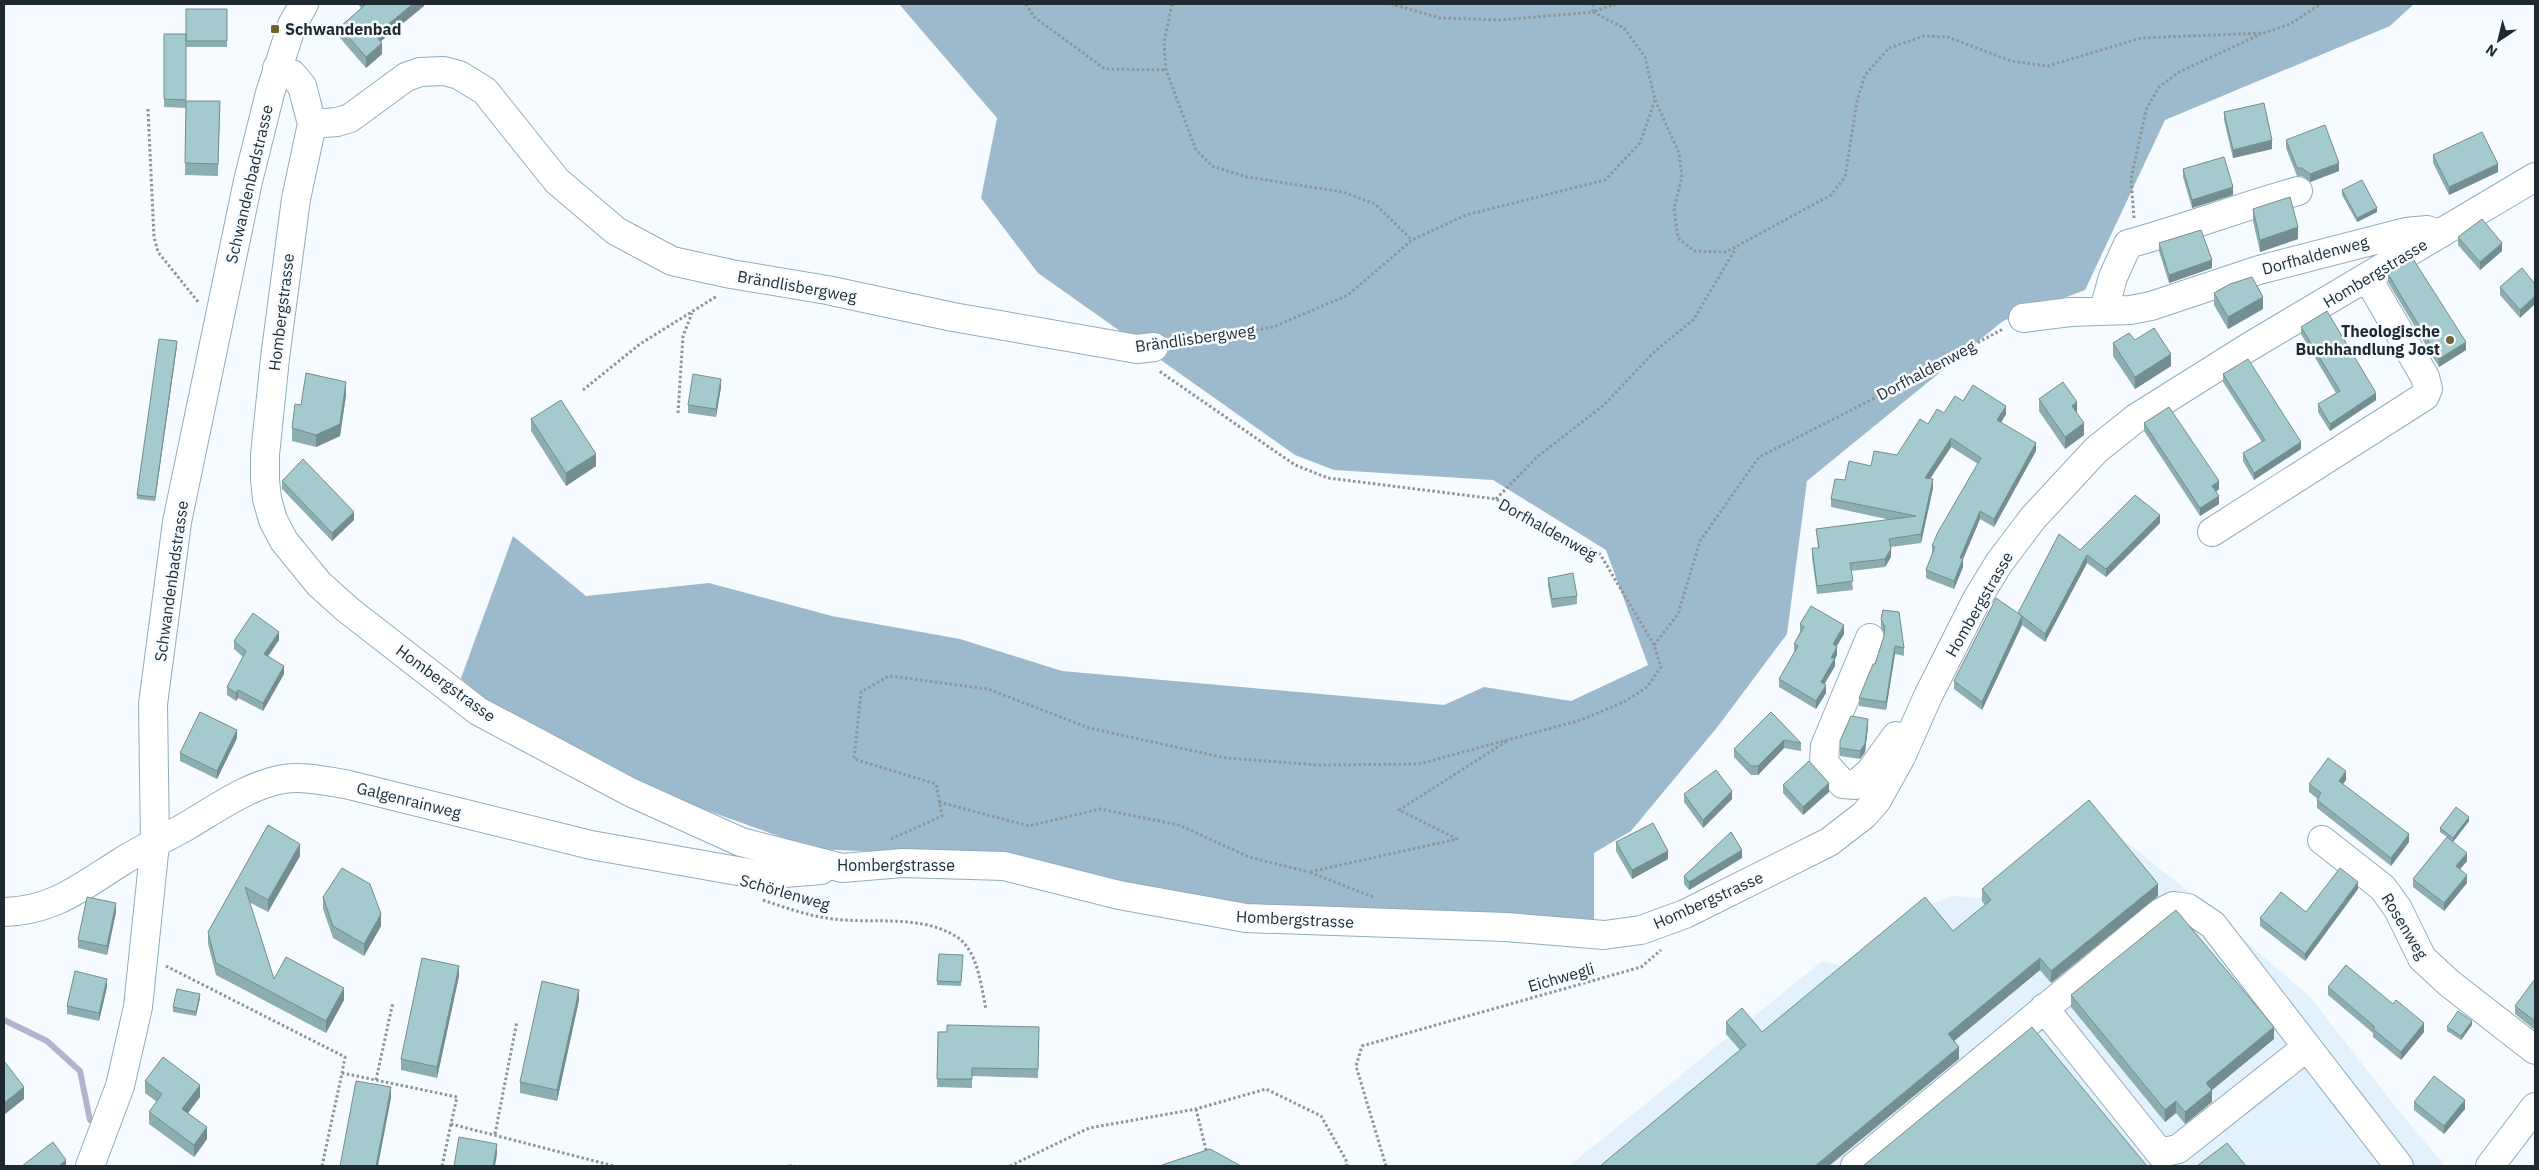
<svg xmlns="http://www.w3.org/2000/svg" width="2539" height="1170" font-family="'IBM Plex Sans',sans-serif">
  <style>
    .built { fill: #e2f1fb }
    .forest { fill: #9dbacc }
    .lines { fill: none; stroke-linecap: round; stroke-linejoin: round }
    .stream { stroke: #b5b1ce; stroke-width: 6 }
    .minor-casing { stroke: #90adbe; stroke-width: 30 }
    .major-casing { stroke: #90adbe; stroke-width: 30 }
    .path { stroke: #8c959a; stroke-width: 3; stroke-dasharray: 2.5 2.5; stroke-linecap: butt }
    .minor { stroke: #fff; stroke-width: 28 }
    .major { stroke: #fff; stroke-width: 28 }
    .wall { fill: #8daeb1 }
    .shaded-wall { fill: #738d90 }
    .building { fill: #a4cace; stroke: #738d90 }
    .poi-dot { fill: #746231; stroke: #f5fbff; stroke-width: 2 }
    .labels { text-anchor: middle; stroke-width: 5; stroke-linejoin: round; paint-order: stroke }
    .poi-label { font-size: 16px; font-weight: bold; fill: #1e2a30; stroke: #f5fbff; text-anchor: start }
    .street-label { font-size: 16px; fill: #1e2a30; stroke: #f5fbff }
  </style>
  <rect width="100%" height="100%" fill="#f5fbff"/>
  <path class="built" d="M2089 812 2190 893 2311 998 2394 1105 2445 1166H1569L1728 1037 1725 1033 1742 1019 1746 1023 1822 961 1851 968 1925 906 1954 896 1980 898Z"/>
  <path class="forest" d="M899 4H2414L2390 26 2165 120 2085 290 2003 321 1807 481 1787 634 1719 725 1631 831 1594 853V920L1248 910 1011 858 815 849 635 785 479 701 461 678 513 536 586 596 709 583 832 616 960 639 1062 671 1444 705 1484 687 1571 701 1648 665 1606 550 1493 480 1334 470 1295 455 1038 273 981 198 997 118Z"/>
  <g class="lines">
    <path class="stream" d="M4 1020 47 1041 80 1071 90 1120"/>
    <g class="minor-casing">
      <path id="minor" d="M277 68 292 74 302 86 312 124 296 199 275 358 265 455V480L267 499 273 520 284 541 319 584 348 610 478 711 630 792 741 842 842 868 903 863 1004 866 1119 895 1246 918 1506 927 1604 935 1641 930 1685 914 1829 842 1864 815 1877 800 1901 757 1928 696 1977 599 1999 563 2033 518 2096 450 2136 418 2249 347 2535 177
        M312 124 337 122 350 118 406 77 420 72 444 71 459 75 485 91 557 181 616 231 672 261 731 274 827 290 953 317 1137 349 1154 347
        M2104 310 2113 277 2128 244C2186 228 2241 207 2298 191
        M2023 318 2070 312 2130 310 2151 306 2259 270 2406 232 2427 230 2440 234
        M2212 532 2425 396 2428 389 2425 377 2367 277
        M1870 638 1825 746 1824 763 1843 784 1855 785 1870 772 1896 736
        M2322 840 2383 888 2398 909 2422 958 2449 983 2535 1050
        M4 912C53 911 81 887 121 862 141 849 164 839 185 827 216 809 248 785 284 779 304 776 326 781 345 784L591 845 760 875 821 870
        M2044 1008 2160 1153 2178 1149 2307 1047
        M90 1166 120 1086 138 1007 155 844 153 704 177 522 248 181 270 93 292 25 304 4
        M1855 1166 2160 913 2173 906 2188 908 2213 925 2399 1166"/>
    </g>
    <g class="major-casing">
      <path id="major" d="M2490 1166 2535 1107"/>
    </g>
    <path class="path" d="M1026 4 1034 17 1105 69 1166 70
      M1172 4 1164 43 1166 70 1196 150 1212 166 1247 177 1343 192 1375 204 1412 240
      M1593 4V12L1615 4
      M1655 100 1679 153 1682 177 1674 208 1678 238 1694 251 1726 252 1831 195 1845 177 1857 101 1865 75 1889 48 1924 36 1948 37 2011 61 2048 66 2141 38 2264 33 2290 24 2321 4
      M148 109 154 237 158 252 199 303
      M2134 218 2131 179 2146 110 2159 87 2179 72 2261 34
      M1177 344 1273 327 1348 295 1412 240 1466 215 1605 180 1640 143 1655 100 1645 57 1624 28 1593 12 1500 20 1440 18 1391 4
      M583 390 640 344 717 296
      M678 413 683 336 692 313
      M1496 499 1537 457 1604 405 1653 353 1694 319 1736 248
      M1654 645 1678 614 1700 541 1759 457 1869 401 2003 329
      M939 802 1029 826 1100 809 1179 825 1249 857 1309 872
      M891 839 942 816 936 784 854 759 861 692 889 676 988 689 1089 728 1226 758 1319 765 1419 764 1581 720 1624 702 1647 687 1661 667 1654 645 1600 554 1496 499 1328 478 1295 465 1159 371
      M1373 897 1309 872 1457 839 1399 810 1507 741
      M763 900C786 908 809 916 833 919 873 924 921 914 957 937 978 951 981 986 986 1009
      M166 966 345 1057 342 1073
      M376 1080 393 1002
      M1196 1109 1207 1154
      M495 1134 517 1021
      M322 1166 342 1073 457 1097 451 1124 614 1166
      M442 1166 451 1124
      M789 1166H795
      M1010 1166 1089 1128 1196 1109 1266 1089 1321 1116 1346 1160 1347 1166
      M1386 1166 1356 1066 1362 1046 1641 967 1661 950"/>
    <use href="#minor" class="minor"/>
    <use href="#major" class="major"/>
  </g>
  <path class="wall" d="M358 4H424V6L380 42 382 54 366 68 340 38V27L361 8Z
    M186 9H227V47H186Z
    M164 34H186V108L164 107Z
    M186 101H220L218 176 185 175Z
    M2224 112 2272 149 2233 158 2224 120Z
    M2286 140 2339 171 2310 182 2302 176H2297L2286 148Z
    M2433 155 2498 172 2449 195 2433 163Z
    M2183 169 2233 195 2192 208 2183 177Z
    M2342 190 2377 212 2357 222 2342 195Z
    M2253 209 2298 239 2260 252 2253 221Z
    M2458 237 2502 251 2480 270 2458 245Z
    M2159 243 2212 268 2169 283 2159 251Z
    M2522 268 2520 318 2500 295V287Z
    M2388 274 2466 350 2439 367 2388 282Z
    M2214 293 2263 309 2228 329 2214 305Z
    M2301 327 2376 400 2330 431 2318 412V404L2336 393 2301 334Z
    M2135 340 2171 366 2135 389 2113 356V343Z
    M177 345 155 501 137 499V495Z
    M2223 374 2301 449 2254 480 2243 461V453L2262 442 2223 382Z
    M721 387 716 417 688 413V405Z
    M346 395 340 436 316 447 292 441V428Z
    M2039 399 2077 414 2084 435 2065 449 2039 411Z
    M1963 401 2006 414 2001 423 2036 451 1994 527 1980 519 1963 559V567L1954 589 1926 578V570L1932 554V546L1978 464 1951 447 1930 479 1933 488 1921 543 1891 547V557L1885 567 1851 571 1853 590 1817 594 1812 557V548H1818L1816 529 1891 520 1831 507V499L1845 480 1871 466 1897 455 1928 424Z
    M531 419 596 466 566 486 531 431Z
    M2144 423 2219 489 2216 492 2219 504 2200 516 2144 431Z
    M282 481 354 520 332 541 282 489Z
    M2160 523 2106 577 2087 563 2045 642 2022 625 1982 710 1954 689V681L2018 613 2080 550Z
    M1548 578 1577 596V604L1552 608 1548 586Z
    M1881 619 1904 648V656L1895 654 1886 710 1859 706V698L1875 664 1885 634 1881 628Z
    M1800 624 1844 634 1837 646V655L1835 659V666L1824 684 1826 693 1816 709 1779 687V679L1795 652H1794V644L1800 632Z
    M279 640 268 656 284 674 263 711 238 698 236 701 227 695V687L243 657 234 649V641Z
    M1771 712 1801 743V751L1784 748 1758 775H1751L1734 757V749Z
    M1868 727 1865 752 1860 759 1840 756V741Z
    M237 738 217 779 180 761V753Z
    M2346 780 2343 784 2409 842 2391 866 2317 808V800L2318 799 2309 792V784Z
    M1783 785 1829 792 1803 815 1783 793Z
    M1684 794 1732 799 1703 828 1684 802Z
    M2469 821 2453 842 2467 861 2460 869 2467 883 2444 911 2413 887V879L2447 837 2440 832V828Z
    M268 825 300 856 268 912 249 902 274 979 344 1000 326 1033 216 975 208 944V932Z
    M1616 842 1668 859 1632 879 1616 851Z
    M1742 858 1689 890 1684 884V876Z
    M1982 889 2158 896 2051 983 2040 970 1954 1041 1959 1059 1740 1050 1726 1034V1022L1762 1032 1953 931 1985 905 1982 901Z
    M2358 889 2305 961 2260 926V918L2306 912Z
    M323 897 381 926 364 956 333 938 323 909Z
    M116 912 107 955 78 948V940Z
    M939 954 963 955 961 986 937 985Z
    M459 976 437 1078 401 1070V1059Z
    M2535 979V1030L2515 1014V1006Z
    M107 987 99 1021 67 1014V1006Z
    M2328 987 2424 1032 2401 1060 2373 1037V1033L2328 995Z
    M2071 995 2274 1039 2212 1090V1102L2185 1124 2176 1113 2165 1122 2071 1007Z
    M200 998 196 1016 173 1012V1007Z
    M579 1000 557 1101 520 1093V1082Z
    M2472 1025 2461 1040 2447 1031V1027Z
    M1039 1027 1038 1078 972 1076V1088L937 1087 938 1032Z
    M145 1081 200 1097 188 1113 207 1139 194 1157 149 1124V1112L157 1102 145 1093Z
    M2414 1102 2465 1109 2444 1134 2414 1110Z
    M2535 1144V1159L2534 1158V1146Z"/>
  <path class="shaded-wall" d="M413 4H424V6L375 46V35Z
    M382 43V54L366 68V57Z
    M2272 140V149L2233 158V150Z
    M2339 163V171L2310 182V174Z
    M2498 164V172L2449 195V187Z
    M2233 187V195L2192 208V200Z
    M2377 208V212L2357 222V218Z
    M2298 227V239L2260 252V240Z
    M2502 243V251L2480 270V262Z
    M2212 260V268L2169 283V275Z
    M2535 296V304L2520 318V310Z
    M2263 297V309L2228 329V317Z
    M177 341V345L155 501V497Z
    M2466 342V350L2439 367V359Z
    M2171 354V366L2135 389V377Z
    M721 379V387L716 417V409Z
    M346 382V395L340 436 316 447V435Z
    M2376 393V400L2330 431V424Z
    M2077 402V414L2072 406Z
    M2006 406V414L1997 429V420Z
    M2084 423V435L2065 449V437Z
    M1951 438V447L1925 486V478Z
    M2301 442V449L2254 480V473Z
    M2036 443V451L1994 527V519Z
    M596 454V466L566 486V473Z
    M1933 479V488L1921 543V534Z
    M2219 481V489L2212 494V486Z
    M2219 496V504L2200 516V508Z
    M1980 511V519L1960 566V558Z
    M354 512V520L332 541V533Z
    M2160 515V523L2106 577V569Z
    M1891 549V557L1885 567V559Z
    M2087 555V563L2045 642V634Z
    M1963 559V567L1954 589V581Z
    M2022 616V625L1982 710V702Z
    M1844 625V634L1833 652V644Z
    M279 632V640L264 662V654Z
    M1895 646V654L1886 710V702Z
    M1837 647V655L1835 659V666L1821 690V682L1831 658Z
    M284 666V674L263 711V703Z
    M1826 685V693L1816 709V701Z
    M238 690V698L236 701V693Z
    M1868 719V727L1865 752 1860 759V751Z
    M237 730V738L217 779V771Z
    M1784 740V748L1758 775V766Z
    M2346 771V780L2339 789V781Z
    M1829 783V792L1803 815V807Z
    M1732 791V799L1703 828V820Z
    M2469 817V821L2453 842V838Z
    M2409 834V842L2391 866V858Z
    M300 844V856L268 912V900Z
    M1742 850V858L1689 890V882Z
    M1668 851V859L1632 879V870Z
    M2467 853V861L2456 874V866Z
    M2467 875V883L2444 911V903Z
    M2358 882V889L2305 961V954Z
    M2158 884V896L2051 983V971Z
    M116 903V912L107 955V946Z
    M381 914V926L364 956V944Z
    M2040 958V970L1948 1046V1034Z
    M459 966V976L437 1078V1067Z
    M107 979V987L99 1021V1013Z
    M344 988V1000L326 1033V1021Z
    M579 990V1000L557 1101V1090Z
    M200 994V998L196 1016V1012Z
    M2472 1021V1025L2461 1040V1036Z
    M2424 1023V1032L2401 1060V1052Z
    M2274 1027V1039L2212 1090V1102L2185 1124V1112L2206 1083Z
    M1959 1047V1059L1829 1166H1815Z
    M200 1085V1097L182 1121V1109Z
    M24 1087V1099L4 1115V1103Z
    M391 1087V1098L378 1166H376Z
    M2465 1100V1109L2444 1134V1126Z
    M2176 1101V1113L2165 1122V1110Z
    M207 1127V1139L194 1157V1145Z
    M497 1144V1154L495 1166H493Z
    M66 1160V1166H59Z"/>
  <path class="building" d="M366 4H413L375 35 382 43 366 57 340 27Z
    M186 9H227V41H186Z
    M164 34H186V100L164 99Z
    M186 101H220L218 164 185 163Z
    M2264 103 2272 140 2233 150 2224 112Z
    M2325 125 2339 163 2310 174 2302 168H2297L2286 140Z
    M2482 132 2498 164 2449 187 2433 155Z
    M2224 157 2233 187 2192 200 2183 169Z
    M2362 180 2377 208 2357 218 2342 190Z
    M2290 197 2298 227 2260 240 2253 209Z
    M2482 219 2502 243 2480 262 2458 237Z
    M2201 230 2212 260 2169 275 2159 243Z
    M2413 259 2466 342 2439 359 2388 274Z
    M2522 268 2535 284V296L2520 310 2500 287Z
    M2252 277 2263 297 2228 317 2214 293 2230 284Z
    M2327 311 2376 393 2330 424 2318 404 2340 391 2301 327Z
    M2154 328 2171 354 2135 377 2113 343 2129 333 2135 340Z
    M159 339 177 341 155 497 137 495Z
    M2248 359 2301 442 2254 473 2243 453 2265 440 2223 374Z
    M306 373 346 382 340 424 316 435 292 428 295 404 301 405Z
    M693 374 721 379 716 409 688 405Z
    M2063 382 2077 402 2072 406 2084 423 2065 437 2039 399Z
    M1973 385 2006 406 1997 420 2036 443 1994 519 1980 511 1960 558 1963 559 1954 581 1926 570 1935 547 1932 546 1938 532 1981 458 1951 438 1925 478 1933 479 1921 534 1889 539 1891 549 1885 559 1850 563 1853 581 1817 586 1812 548H1819L1816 529 1916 516 1831 499 1835 479 1845 480 1849 461 1871 466 1874 451 1897 455 1920 419 1928 424 1937 409 1944 413 1955 396 1963 401Z
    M561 400 596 454 566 473 531 419Z
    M2169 407 2219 481 2212 486 2219 496 2200 508 2144 423Z
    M303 459 354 512 332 533 282 481Z
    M2135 495 2160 515 2106 569 2087 555 2045 634 2018 613 2059 534 2080 550Z
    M1573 573 1577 596 1552 599 1548 578Z
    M1996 598 2022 616 1982 702 1954 681Z
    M1811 606 1844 625 1833 644 1837 647 1831 658H1835L1821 682 1826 685 1816 701 1779 679 1798 646 1794 644 1804 627 1800 624Z
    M1883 610 1899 612 1904 648 1895 646 1886 702 1859 698 1873 664H1875L1884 636 1885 627 1881 619Z
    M253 613 279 632 264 654 284 666 263 703 238 690 236 693 227 687 246 651 234 641Z
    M200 712 237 730 217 771 180 753Z
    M1771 712 1801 743 1784 740 1758 766H1751L1734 749Z
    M1851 716 1868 719 1865 744 1860 751 1840 748V741Z
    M2328 758 2346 771 2339 781 2409 834 2391 858 2317 800 2321 793 2309 784Z
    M1809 761 1829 783 1803 807 1783 785Z
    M1716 770 1732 791 1703 820 1684 794Z
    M2089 800 2158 884 2051 971 2040 958 1948 1034 1959 1047 1815 1166H1600L1746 1045 1726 1022 1742 1008 1762 1032 1925 897 1953 931 1991 900 1982 889Z
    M2456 807 2469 817 2453 838 2440 828Z
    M1653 823 1668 851 1632 870 1616 842Z
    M268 825 300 844 268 900 245 887 274 979 286 957 344 988 326 1021 216 963 208 932Z
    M1731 832 1742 850 1689 882 1684 876Z
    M2447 837 2467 853 2456 866 2467 875 2444 903 2413 879Z
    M342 868 370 884 381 914 364 944 333 926 323 897Z
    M2340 868 2358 882 2305 954 2260 918 2281 892 2306 912Z
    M87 897 116 903 107 946 78 940Z
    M2176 910 2274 1027 2206 1083 2212 1090 2185 1112 2176 1101 2165 1110 2071 995Z
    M939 954 963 955 961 982 937 981Z
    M422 958 459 966 437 1067 401 1059Z
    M2346 965 2393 1004 2396 1000 2424 1023 2401 1052 2373 1029 2375 1027 2328 987Z
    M75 971 107 979 99 1013 67 1006Z
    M2535 979V1021L2515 1006Z
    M542 981 579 990 557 1090 520 1082Z
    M177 989 200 994 196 1012 173 1007Z
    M2458 1011 2472 1021 2461 1036 2447 1027Z
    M947 1025 1039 1027 1038 1069 972 1068V1079H937L938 1032H947Z
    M2032 1027 2147 1166H1863Z
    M163 1057 200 1085 182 1109 207 1127 194 1145 149 1112 162 1094 145 1081Z
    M4 1061 24 1087 4 1103Z
    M2434 1076 2465 1100 2444 1126 2414 1102Z
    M356 1081 391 1087 376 1166H340Z
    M459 1137 497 1144 493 1166H454Z
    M53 1142 66 1160 59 1166H22Z
    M2227 1143 2246 1166H2197Z
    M1210 1149 1241 1166H1161L1162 1165Z"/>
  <g class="poi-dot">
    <rect x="270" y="24" width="10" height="10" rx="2.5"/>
    <circle cx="2450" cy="340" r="5"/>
  </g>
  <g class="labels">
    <g class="poi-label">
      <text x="285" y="35">Schwandenbad</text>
      <text x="2440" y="337" text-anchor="end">Theologische<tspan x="2440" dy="18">Buchhandlung Jost</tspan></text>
    </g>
    <g class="street-label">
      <text transform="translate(249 184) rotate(-77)" y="6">Schwandenbadstrasse</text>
      <text transform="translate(2315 255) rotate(-15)" y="6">Dorfhaldenweg</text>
      <text transform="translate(2375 273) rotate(-31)" y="6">Hombergstrasse</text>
      <text transform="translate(797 286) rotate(10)" y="6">Brändlisbergweg</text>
      <text transform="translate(281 312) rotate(-83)" y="6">Hombergstrasse</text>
      <text transform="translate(1195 338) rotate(-8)" y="6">Brändlisbergweg</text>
      <text transform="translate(1926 370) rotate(-28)" y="6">Dorfhaldenweg</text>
      <text transform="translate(1548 529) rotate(29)" y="6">Dorfhaldenweg</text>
      <text transform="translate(171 581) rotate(-82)" y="6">Schwandenbadstrasse</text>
      <text transform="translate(1979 604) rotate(-60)" y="6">Hombergstrasse</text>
      <text transform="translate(446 683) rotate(36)" y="6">Hombergstrasse</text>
      <text transform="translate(409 800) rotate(14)" y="6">Galgenrainweg</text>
      <text x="896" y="871">Hombergstrasse</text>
      <text transform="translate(785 892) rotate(16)" y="6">Schörlenweg</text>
      <text transform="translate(1708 900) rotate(-24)" y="6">Hombergstrasse</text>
      <text transform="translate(1295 919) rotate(3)" y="6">Hombergstrasse</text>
      <text transform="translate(2405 926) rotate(59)" y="6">Rosenweg</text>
      <text transform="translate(1561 977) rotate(-16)" y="6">Eichwegli</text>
    </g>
  </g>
  <rect width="2539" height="1170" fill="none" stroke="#1e2a30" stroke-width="10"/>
  <g transform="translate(2499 40) rotate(215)" stroke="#f5fbff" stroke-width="4" paint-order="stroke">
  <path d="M0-4L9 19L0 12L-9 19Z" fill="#1e2a30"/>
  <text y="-8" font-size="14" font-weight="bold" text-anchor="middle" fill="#1e2a30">N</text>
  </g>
</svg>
